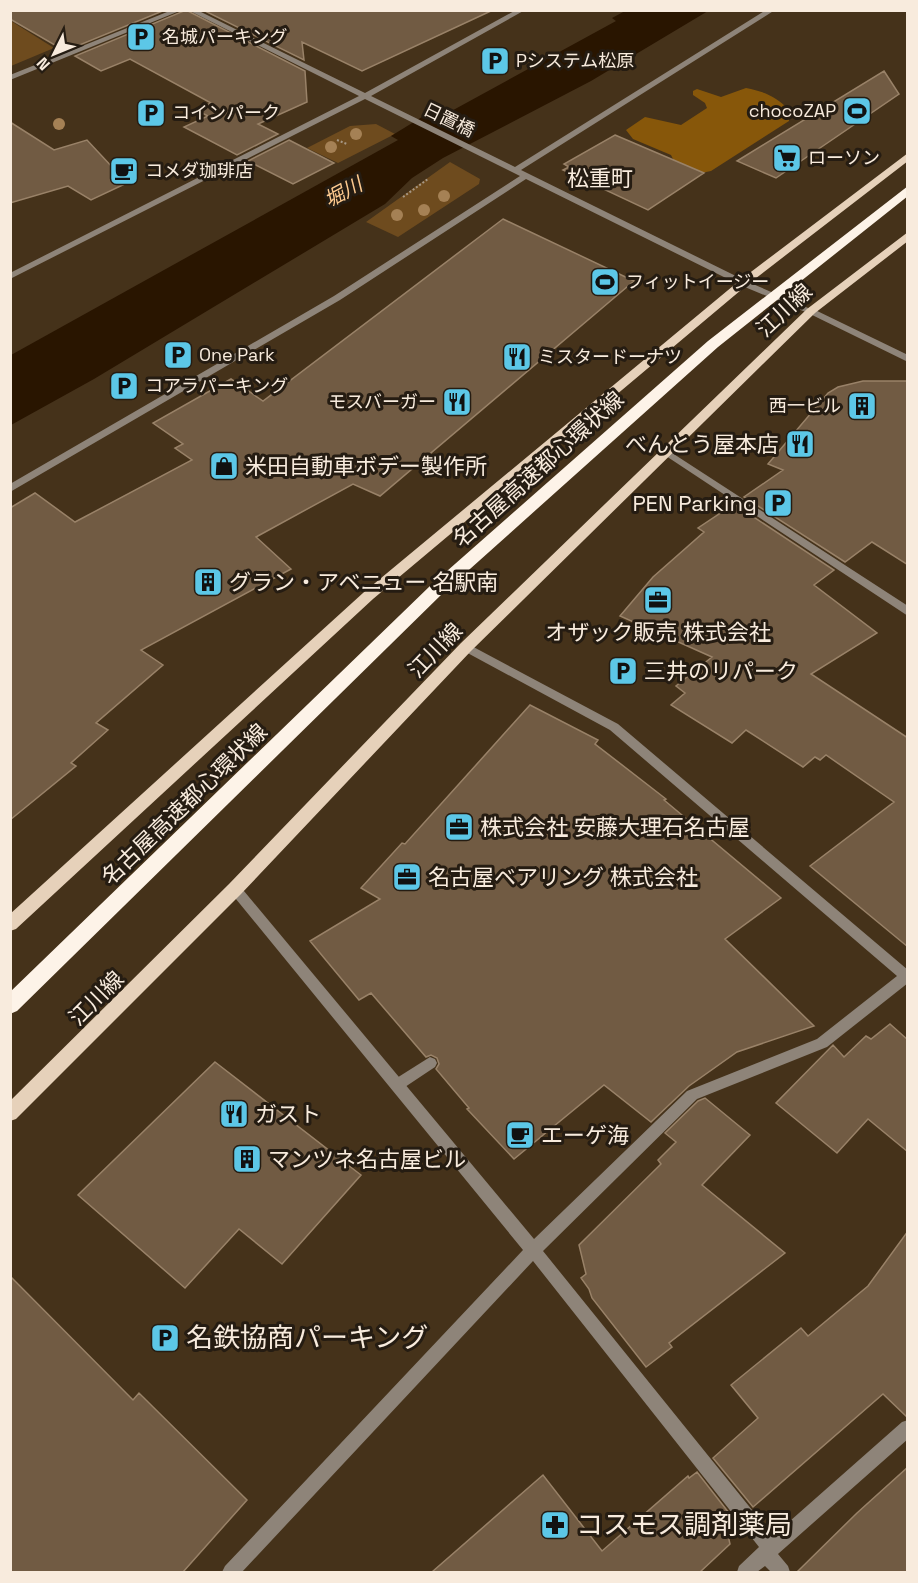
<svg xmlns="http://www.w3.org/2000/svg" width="918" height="1583" font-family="'Space Grotesk','Noto Sans JP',sans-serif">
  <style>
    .green { fill: #6e4b1e }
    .forest { fill: #87570a }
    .water { fill: #291500 }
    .building { fill: #715b43; stroke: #998268; stroke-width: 1.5 }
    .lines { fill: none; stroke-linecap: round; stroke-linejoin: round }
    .path { stroke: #a69784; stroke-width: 2; stroke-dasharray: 2 2; stroke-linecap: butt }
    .service { fill: #8e8479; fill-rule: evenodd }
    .minor { fill: #8e8479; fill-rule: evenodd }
    .tertiary { fill: #8e8479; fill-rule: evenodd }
    .primary { fill: #e6d1ba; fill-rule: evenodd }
    .motorway { fill: #fdf3e8; fill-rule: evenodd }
    .tree { fill: #a58155 }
    .labels { text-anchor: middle; stroke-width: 6; stroke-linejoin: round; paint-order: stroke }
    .far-poi-label { font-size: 18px; fill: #f8ebdd; stroke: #251c12; text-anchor: start }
    .far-street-label { font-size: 18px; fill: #f8ebdd; stroke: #251c12 }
    .far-water-label { font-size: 20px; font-style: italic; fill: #feca8f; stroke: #251c12 }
    .far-quarter-label { font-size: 22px; fill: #f8ebdd; stroke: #251c12 }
    .street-label { font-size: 22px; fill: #f8ebdd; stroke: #251c12 }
    .poi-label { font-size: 22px; fill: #f8ebdd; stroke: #251c12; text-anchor: start }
    .near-poi-label { font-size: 27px; fill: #f8ebdd; stroke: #251c12; text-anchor: start }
  </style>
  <rect width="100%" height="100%" fill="#45321a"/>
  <path class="green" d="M11 21 54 48 11 66Z
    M376 124 395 134 338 163 307 148 350 126Z
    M450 162 480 179 479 184 398 237 366 222Z"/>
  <path class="forest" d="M746 88C765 92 776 96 789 110V121L711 171 696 174 670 164 673 159 671 155 633 139 626 130 645 117 681 125 707 108 705 103 693 95V91L697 89 721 97Z"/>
  <path class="water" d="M625 11H708L591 81 443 158 412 178 385 204 94 379 11 425V355L398 140 391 136 435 109 446 114 616 21 612 18Z"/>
  <path class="building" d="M10 10H165L65 51 10 19Z
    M186 10 305 71 307 102 258 124 278 134 237 155 184 127 208 116 196 110 211 103 130 59 101 71 75 56Z
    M203 10H493L362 71 302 42 304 60Z
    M884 71 899 94 776 178 737 161Z
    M10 122 54 150 87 140 127 183 91 200 68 186 10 203Z
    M615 135 704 173 648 210 563 170 569 167 564 164Z
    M289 140 334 163 293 184 248 161Z
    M503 219 634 281 380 496 353 484 256 537 291 569 141 650 163 665 96 723 108 730 71 763 76 766 10 820V508L35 493 75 522 192 460 175 448 183 444 153 423 231 379 263 401Z
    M863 381H908V565L872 542 845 562 744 497 783 470 768 464 828 393 838 387Z
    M734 504 834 570 814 585 877 633 811 674 908 738V947L810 866 894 802 826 755 820 760 815 757 803 767 746 730 732 743 671 705 685 693 676 686 712 657 620 616 653 577 704 532 698 528Z
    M530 705 598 740 595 744 666 799 664 800 781 898 725 939 814 1026 737 1052 689 1086 651 1122 604 1085 514 1159 467 1109 469 1108 436 1069 439 1064 437 1058 431 1055 426 1057 371 993 359 1000 310 941 380 899 361 888 402 843 405 844Z
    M890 1024 908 1040V1152L868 1119 837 1153 776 1103 833 1045 844 1057 866 1036 871 1039Z
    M215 1062 361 1175 282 1264 239 1229 185 1288 78 1195Z
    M705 1098 750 1135 702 1185 785 1253 669 1343 672 1347 646 1367 592 1298 589 1289 581 1278 586 1274 579 1245 661 1164 658 1160 676 1142 665 1133 698 1101Z
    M908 1231V1418L883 1394 753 1507 713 1458 758 1418 731 1385 801 1328 808 1336 868 1286Z
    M10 1276 133 1400 139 1393 247 1500 183 1572H10Z
    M908 1467V1572H797L857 1513Z
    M697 1472 736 1522 727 1531 730 1544 700 1572H432L543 1475 602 1551 688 1476 689 1478Z"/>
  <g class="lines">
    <path class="path" d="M337 140 347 144
      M403 197 428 179"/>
    <path class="service" d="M430 1057 435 1059 437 1063 435 1067 402 1089 397 1091 392 1089 390 1085 392 1081Z"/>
    <path class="minor" d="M172 10H182L10 80V75Z
      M811 308 908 355V362L808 313 807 311Z
      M666 449 908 606V616L663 454 661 452Z
      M466 643 618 724 908 970V983L827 1047 697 1099 543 1251 773 1536 902 1422 908 1420V1439L778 1554 788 1566 790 1572H771L765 1566 757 1572H737L739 1566 759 1547 533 1261 242 1572H222L225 1566 523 1250 231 893 229 889 231 885 235 884 239 885 534 1239 687 1091 817 1039 897 976 610 730 462 650 460 647 462 644Z"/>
    <path class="tertiary" d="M188 10H197L365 93 516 10H525L371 96 515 167 766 10H775L521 170 746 281 815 311 811 314 808 313 740 285 526 179 340 300 10 492V484L334 296 520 176 365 99 10 279V273L359 96Z"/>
    <path class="primary" d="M908 153V161L747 285 373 599 16 929 10 931V914L363 593 739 281Z
      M908 232V241L815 313 471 651 241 894 16 1119 10 1121V1101L229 884 461 643 807 309Z"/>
    <path class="motorway" d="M908 186V196L718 347 442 594 17 1011 10 1014V992L430 586 708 341Z"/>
  </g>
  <g class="tree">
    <circle cx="59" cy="124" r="6"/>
    <circle cx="356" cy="134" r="6"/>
    <circle cx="331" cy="147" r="6"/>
    <circle cx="444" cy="196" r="6"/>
    <circle cx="424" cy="210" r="6"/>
    <circle cx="397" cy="215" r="6"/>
  </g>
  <defs>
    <g id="parking-square" transform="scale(1.5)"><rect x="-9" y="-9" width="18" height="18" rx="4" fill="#5cc7e7" stroke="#251c12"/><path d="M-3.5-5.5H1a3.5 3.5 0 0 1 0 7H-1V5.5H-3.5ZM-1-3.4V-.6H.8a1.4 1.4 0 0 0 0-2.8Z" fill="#111"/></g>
    <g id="stadium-square" transform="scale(1.5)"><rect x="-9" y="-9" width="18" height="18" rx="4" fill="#5cc7e7" stroke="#251c12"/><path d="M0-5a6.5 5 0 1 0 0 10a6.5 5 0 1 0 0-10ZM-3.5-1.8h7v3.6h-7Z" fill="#111"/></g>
    <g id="supermarket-square" transform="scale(1.5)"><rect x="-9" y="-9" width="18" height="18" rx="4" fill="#5cc7e7" stroke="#251c12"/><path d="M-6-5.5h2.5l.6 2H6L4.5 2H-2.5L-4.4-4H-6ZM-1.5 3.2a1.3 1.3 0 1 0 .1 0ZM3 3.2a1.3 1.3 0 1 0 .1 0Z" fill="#111"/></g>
    <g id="cafe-square" transform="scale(1.5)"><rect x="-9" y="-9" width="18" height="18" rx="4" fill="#5cc7e7" stroke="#251c12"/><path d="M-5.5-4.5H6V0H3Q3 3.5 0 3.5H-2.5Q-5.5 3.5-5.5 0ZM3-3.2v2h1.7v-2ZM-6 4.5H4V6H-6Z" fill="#111"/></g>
    <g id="restaurant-square" transform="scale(1.5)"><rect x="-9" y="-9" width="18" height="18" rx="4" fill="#5cc7e7" stroke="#251c12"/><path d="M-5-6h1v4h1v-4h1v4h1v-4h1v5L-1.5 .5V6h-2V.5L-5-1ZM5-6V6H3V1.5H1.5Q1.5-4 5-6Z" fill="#111"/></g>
    <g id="building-square" transform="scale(1.5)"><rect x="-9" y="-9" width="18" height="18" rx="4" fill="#5cc7e7" stroke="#251c12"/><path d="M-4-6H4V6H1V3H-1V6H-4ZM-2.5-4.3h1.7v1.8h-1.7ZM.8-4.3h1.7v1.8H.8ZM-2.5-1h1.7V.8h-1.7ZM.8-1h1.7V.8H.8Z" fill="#111"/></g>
    <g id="shop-square" transform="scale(1.5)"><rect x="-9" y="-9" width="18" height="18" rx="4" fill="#5cc7e7" stroke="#251c12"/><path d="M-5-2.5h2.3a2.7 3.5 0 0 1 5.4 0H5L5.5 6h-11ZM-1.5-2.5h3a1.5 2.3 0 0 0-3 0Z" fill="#111"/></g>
    <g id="office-square" transform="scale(1.5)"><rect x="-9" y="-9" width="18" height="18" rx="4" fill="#5cc7e7" stroke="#251c12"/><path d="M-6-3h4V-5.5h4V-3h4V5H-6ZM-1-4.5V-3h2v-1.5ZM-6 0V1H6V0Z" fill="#111"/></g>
    <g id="pharmacy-square" transform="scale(1.5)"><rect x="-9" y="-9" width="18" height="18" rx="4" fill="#5cc7e7" stroke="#251c12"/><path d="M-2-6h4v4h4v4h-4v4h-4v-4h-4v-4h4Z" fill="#111"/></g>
  </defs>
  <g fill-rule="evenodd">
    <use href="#parking-square" x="141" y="37"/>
    <use href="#parking-square" x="495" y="61"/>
    <use href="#stadium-square" x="857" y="111"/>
    <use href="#parking-square" x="151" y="113"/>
    <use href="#supermarket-square" x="787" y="158"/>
    <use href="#cafe-square" x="124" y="171"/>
    <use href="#stadium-square" x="605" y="282"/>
    <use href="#parking-square" x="178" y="355"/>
    <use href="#restaurant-square" x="517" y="357"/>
    <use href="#parking-square" x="124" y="386"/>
    <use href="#restaurant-square" x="457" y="402"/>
    <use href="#building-square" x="862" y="406"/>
    <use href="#restaurant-square" x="800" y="444"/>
    <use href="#shop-square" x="224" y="466"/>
    <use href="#parking-square" x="778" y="503"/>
    <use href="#building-square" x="208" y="582"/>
    <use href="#office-square" x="658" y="600"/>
    <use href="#parking-square" x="623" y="671"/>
    <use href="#office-square" x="459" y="827"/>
    <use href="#office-square" x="407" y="877"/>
    <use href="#restaurant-square" x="234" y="1114"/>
    <use href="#cafe-square" x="520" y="1135"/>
    <use href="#building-square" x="247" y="1159"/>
    <use href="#parking-square" x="165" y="1338"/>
    <use href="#pharmacy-square" x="555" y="1525"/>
  </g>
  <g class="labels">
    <g class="far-poi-label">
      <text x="162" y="43">名城パーキング</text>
      <text x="516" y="67">Pシステム松原</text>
      <text x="836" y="117" text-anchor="end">chocoZAP</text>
      <text x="172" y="119">コインパーク</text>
      <text x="808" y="164">ローソン</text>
      <text x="145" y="177">コメダ珈琲店</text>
      <text x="626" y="288">フィットイージー</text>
      <text x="199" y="361">One Park</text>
      <text x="538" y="363">ミスタードーナツ</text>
      <text x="145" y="392">コアラパーキング</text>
      <text x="436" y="408" text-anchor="end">モスバーガー</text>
      <text x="841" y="412" text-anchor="end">西一ビル</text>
    </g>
    <g class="far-street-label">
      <text transform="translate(449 120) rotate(26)" y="6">日置橋</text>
    </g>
    <g class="far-water-label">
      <text transform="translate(343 192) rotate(-28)" y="7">堀川</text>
    </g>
    <g class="far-quarter-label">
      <text x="600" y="186">松重町</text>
    </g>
    <g class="street-label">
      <text transform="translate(784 310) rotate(-43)" y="8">江川線</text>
      <text transform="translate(538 469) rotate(-42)" y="8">名古屋高速都心環状線</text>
      <text transform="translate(435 650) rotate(-46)" y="8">江川線</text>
      <text transform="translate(184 804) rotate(-44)" y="8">名古屋高速都心環状線</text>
      <text transform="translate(96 998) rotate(-45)" y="8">江川線</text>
    </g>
    <g class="poi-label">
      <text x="779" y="452" text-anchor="end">べんとう屋本店</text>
      <text x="245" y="474">米田自動車ボデー製作所</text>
      <text x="757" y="511" text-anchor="end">PEN Parking</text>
      <text x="229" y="590">グラン・アベニュー 名駅南</text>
      <text x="658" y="640" text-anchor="middle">オザック販売 株式会社</text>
      <text x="644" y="679">三井のリパーク</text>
      <text x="480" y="835">株式会社 安藤大理石名古屋</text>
      <text x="428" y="885">名古屋ベアリング 株式会社</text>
      <text x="255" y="1122">ガスト</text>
      <text x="541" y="1143">エーゲ海</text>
      <text x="268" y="1167">マンツネ名古屋ビル</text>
    </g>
    <g class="near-poi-label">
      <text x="186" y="1347">名鉄協商パーキング</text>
      <text x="576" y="1534">コスモス調剤薬局</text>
    </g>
  </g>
  <rect width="918" height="1583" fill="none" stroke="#f8ebdd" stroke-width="24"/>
  <g transform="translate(54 54) rotate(227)" stroke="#251c12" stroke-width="4.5" paint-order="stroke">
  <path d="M0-4.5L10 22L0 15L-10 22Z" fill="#f8ebdd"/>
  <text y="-9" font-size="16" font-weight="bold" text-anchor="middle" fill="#f8ebdd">N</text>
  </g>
</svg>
